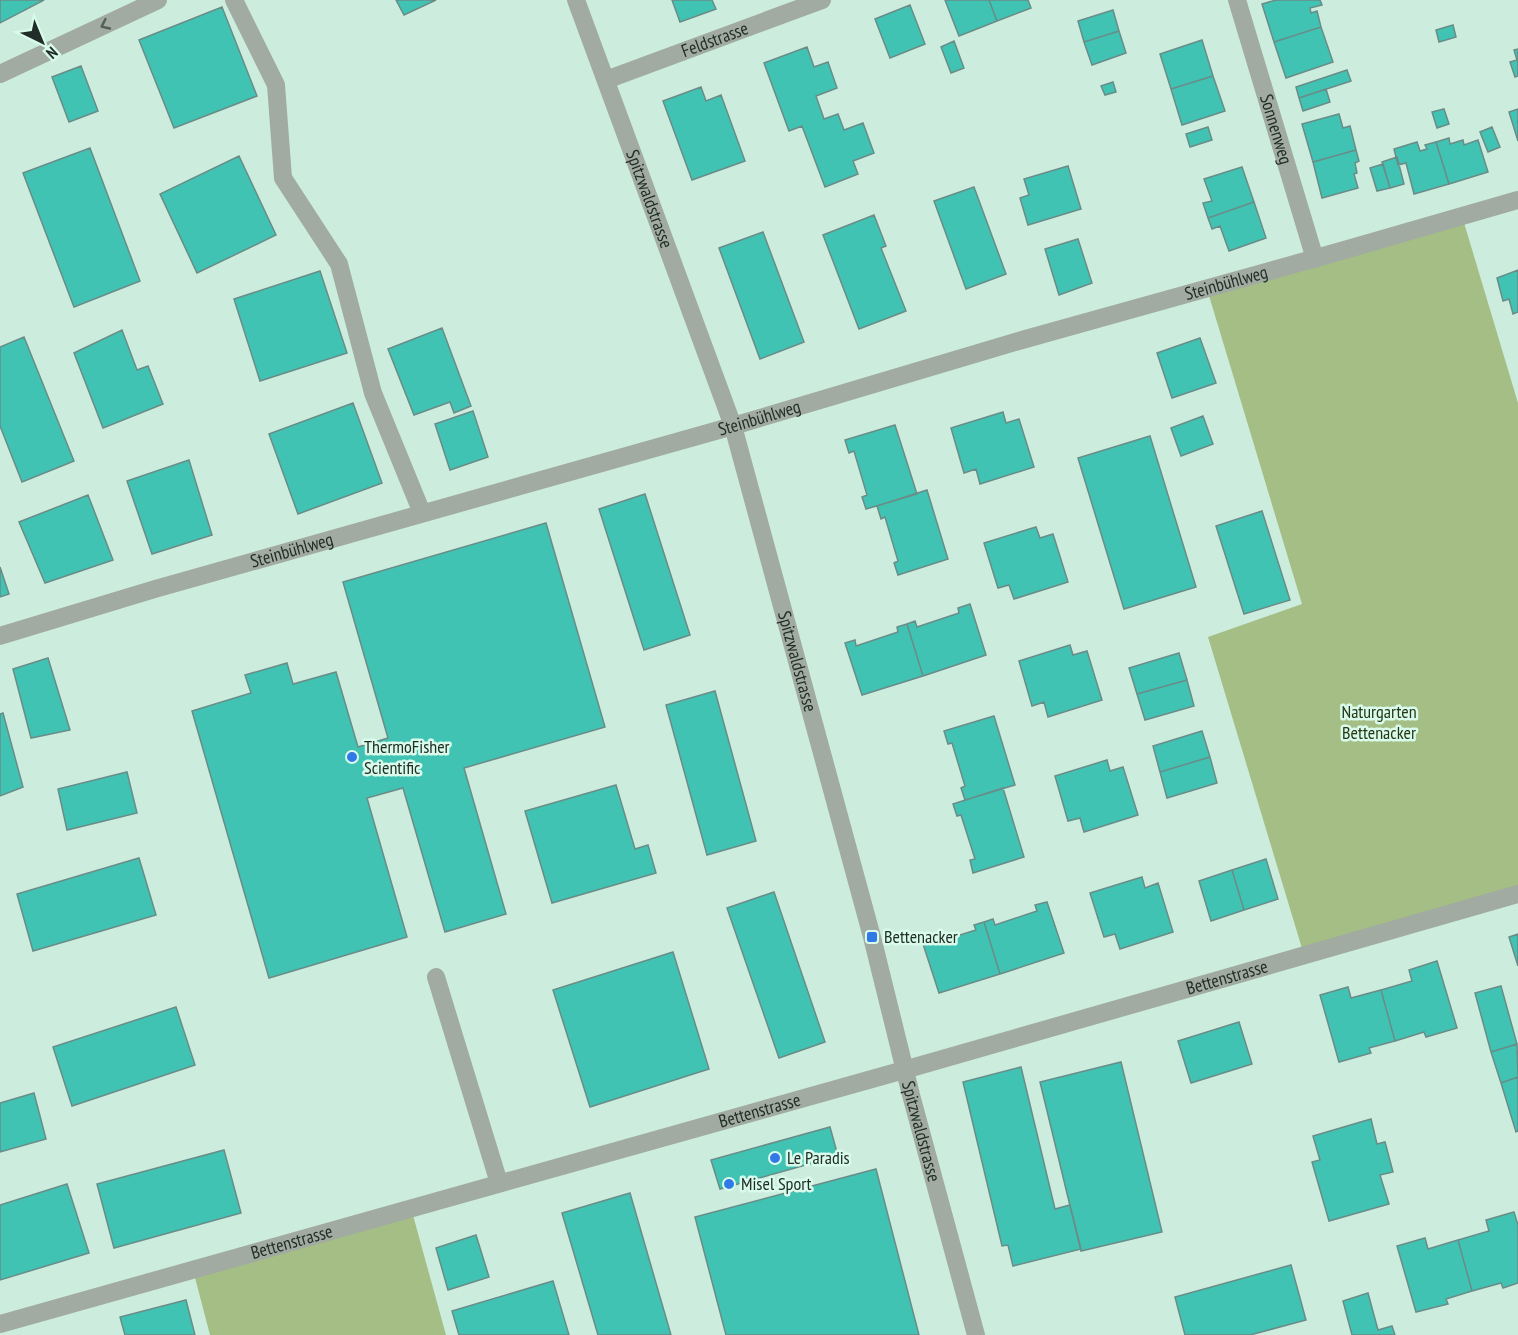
<svg xmlns="http://www.w3.org/2000/svg" width="1518" height="1335" font-family="'PT Sans Narrow',sans-serif">
  <style>
    .green { fill: #a4be85 }
    .building { fill: #41c3b4; stroke: #698c87; stroke-width: 1.5 }
    .lines { fill: none; stroke-linecap: round; stroke-linejoin: round }
    .minor { stroke: #a1aba1; stroke-width: 18 }
    .oneway { stroke: #545f58 }
    .poi-dot { fill: #3179e6; stroke: #d9fbeb; stroke-width: 2 }
    .labels { text-anchor: middle; stroke-width: 5; stroke-linejoin: round; paint-order: stroke }
    .street-label { font-size: 18px; fill: #212d28; stroke: #d9fbeb }
    .park-label { font-size: 18px; fill: #273513; stroke: #d9fbeb }
    .poi-label { font-size: 18px; fill: #212d28; stroke: #d9fbeb; text-anchor: start }
  </style>
  <rect width="100%" height="100%" fill="#ccedde"/>
  <path class="green" d="M1462 216 1518 403V894L1304 955 1208 637 1302 604 1207 289Z
    M411 1208 446 1335H210L193 1270Z"/>
  <path class="building" d="M0 0H44L0 23Z
    M396 0H436L404 15Z
    M672 0H712L716 9 680 22Z
    M945 0H989L997 21 959 36Z
    M989 0H1028L1031 8 997 21Z
    M1276 0H1320L1322 5 1310 8 1311 13 1317 11 1321 27 1274 42 1262 4Z
    M910 5 925 44 890 58 875 19Z
    M222 7 257 96 174 128 139 40Z
    M1113 10 1119 31 1084 42 1078 21Z
    M1453 25 1456 37 1439 42 1436 30Z
    M1321 27 1333 62 1286 78 1274 42Z
    M1119 31 1126 53 1092 65 1084 42Z
    M1202 40 1213 76 1171 89 1160 54Z
    M954 41 964 68 951 73 941 47Z
    M807 47 814 67 828 62 837 88 816 96 824 119 838 114 844 130 863 123 874 153 853 161 858 174 825 187 802 126 789 131 764 63Z
    M1518 49V76L1515 77 1510 62 1517 60 1514 50Z
    M81 66 98 111 69 122 52 77Z
    M1347 70 1351 81 1299 98 1296 87Z
    M1213 76 1225 111 1182 125 1171 89Z
    M1113 82 1116 92 1105 95 1101 86Z
    M701 87 706 101 721 95 745 161 692 180 663 101Z
    M1326 89 1330 102 1303 111 1299 98Z
    M1444 109 1449 124 1437 128 1432 112Z
    M1518 109V141L1509 112Z
    M1339 114 1343 128 1350 126 1356 150 1313 162 1302 124Z
    M1208 127 1212 140 1190 147 1186 134Z
    M1492 127 1500 147 1488 152 1480 132Z
    M1449 138 1450 144 1463 140 1464 145 1478 140 1488 172 1449 184 1436 142Z
    M1417 142 1420 151 1427 149 1425 145 1436 142 1449 184 1414 194 1406 163 1398 165 1394 149Z
    M90 148 140 281 74 307 23 173Z
    M1356 150 1359 161 1355 163 1357 173 1354 174 1358 188 1322 198 1313 162Z
    M239 156 276 235 197 273 160 194Z
    M1397 157 1404 184 1390 188 1382 162Z
    M1383 164 1390 188 1377 191 1370 168Z
    M1068 166 1081 209 1028 225 1020 198 1029 195 1024 179Z
    M1242 167 1254 202 1208 218 1203 203 1212 201 1204 179Z
    M974 187 1006 274 966 289 934 201Z
    M1254 202 1266 238 1229 251 1220 226 1212 229 1208 218Z
    M874 215 886 246 881 248 906 311 859 329 823 235Z
    M763 232 804 342 760 359 719 248Z
    M1078 239 1092 283 1059 295 1045 249Z
    M1518 270V312L1513 314 1509 299 1503 301 1497 278Z
    M320 271 347 353 260 381 234 299Z
    M442 328 471 406 454 413 450 402 414 415 388 349Z
    M122 330 137 370 148 366 163 404 103 428 74 353Z
    M24 337 74 461 22 482 0 426V347Z
    M1200 338 1216 383 1172 398 1157 353Z
    M353 403 382 483 298 514 269 434Z
    M473 411 488 457 450 470 435 424Z
    M1003 412 1006 423 1019 419 1034 467 980 484 976 469 964 473 951 428Z
    M1203 416 1213 444 1181 456 1171 428Z
    M895 425 917 494 866 509 862 497 867 495 854 451 849 453 845 440Z
    M1150 436 1196 587 1124 609 1078 458Z
    M189 460 212 535 152 554 127 481Z
    M927 490 948 559 898 575 894 563 898 561 885 517 881 519 877 506Z
    M645 494 690 635 644 650 599 509Z
    M88 495 113 560 45 583 19 522Z
    M1262 511 1290 600 1244 614 1216 526Z
    M546 523 605 727 464 768 506 914 445 932 403 788 367 798 407 937 269 978 192 711 251 693 245 675 287 663 293 684 336 672 358 747 388 738 343 582Z
    M1036 527 1040 538 1053 534 1068 582 1014 599 1009 585 998 588 984 543Z
    M0 567 9 594 0 597Z
    M970 604 986 655 923 676 907 624 915 621 917 627 959 613 958 608Z
    M907 624 923 676 862 695 845 643 855 640 856 646 898 632 897 627Z
    M1070 645 1073 655 1087 651 1102 700 1048 717 1044 702 1032 706 1019 661Z
    M1179 653 1187 680 1137 694 1129 668Z
    M48 658 70 730 31 738 13 669Z
    M1187 680 1194 706 1145 720 1137 694Z
    M715 691 756 841 707 855 666 705Z
    M3 713 23 787 0 796V714Z
    M994 716 1015 785 965 800 961 788 965 786 952 743 948 744 944 731Z
    M1202 731 1210 757 1160 772 1153 746Z
    M1210 757 1217 783 1167 798 1160 772Z
    M1107 760 1110 771 1123 767 1138 815 1084 832 1080 818 1068 821 1055 776Z
    M127 772 137 813 67 830 58 789Z
    M616 785 635 849 648 845 656 873 552 903 525 811Z
    M1003 788 1024 857 973 873 970 860 975 859 961 815 957 816 953 804Z
    M139 858 156 915 33 951 17 894Z
    M1266 859 1278 899 1244 910 1232 870Z
    M1232 870 1244 910 1211 921 1199 881Z
    M1142 877 1145 888 1158 883 1173 932 1120 949 1115 934 1104 937 1090 893Z
    M774 892 825 1042 779 1058 727 908Z
    M1047 902 1064 953 1000 974 984 922 993 919 995 925 1037 911 1035 905Z
    M984 922 1000 974 939 993 922 941 932 938 934 943 976 930 974 925Z
    M1518 934V966L1509 937Z
    M673 952 709 1069 590 1107 553 990Z
    M1437 961 1457 1028 1426 1037 1424 1032 1395 1041 1381 990 1412 981 1409 970Z
    M1501 986 1517 1044 1491 1052 1475 993Z
    M1348 987 1351 998 1381 990 1395 1041 1369 1048 1371 1053 1339 1062 1320 995Z
    M176 1007 195 1065 72 1106 53 1047Z
    M1239 1022 1252 1064 1191 1083 1178 1041Z
    M1517 1044 1518 1077 1501 1083 1491 1052Z
    M1121 1062 1162 1232 1081 1251 1040 1082Z
    M1021 1067 1055 1209 1070 1205 1081 1249 1013 1266 1008 1245 1002 1246 963 1082Z
    M1518 1077V1131L1516 1132 1501 1083Z
    M34 1093 46 1139 0 1152V1103Z
    M1371 1119 1377 1144 1385 1142 1393 1172 1380 1175 1389 1204 1329 1221 1312 1162 1320 1160 1313 1136Z
    M830 1127 838 1156 720 1189 711 1160Z
    M224 1150 241 1213 114 1248 97 1184Z
    M876 1169 919 1335H726L695 1217Z
    M67 1184 89 1253 0 1280V1205Z
    M630 1193 671 1335H598L562 1213Z
    M1514 1212 1518 1225V1283L1503 1288 1501 1283 1472 1291 1458 1240 1489 1231 1486 1220Z
    M476 1235 489 1277 448 1290 436 1248Z
    M1425 1238 1428 1249 1458 1240 1472 1291 1446 1299 1448 1304 1416 1312 1397 1246Z
    M1291 1265 1306 1320 1250 1335H1185L1175 1297Z
    M553 1281 569 1335H459L452 1311Z
    M1368 1293 1378 1330 1392 1326 1395 1335H1352L1343 1301Z
    M186 1300 195 1335H125L120 1317Z"/>
  <g class="lines">
    <g class="minor">
      <path d="M234 0 276 85 283 178 339 264 373 393 422 513"/>
      <path id="s1" d="M576 0 733 426 872 937 911 1095 976 1335"/>
      <path id="s2" d="M1237 0 1315 259"/>
      <path d="M0 74 158 0"/>
      <path id="s3" d="M606 80 822 0"/>
      <path id="s4" d="M0 636 155 589 733 426 1022 340 1341 251 1518 200"/>
      <path d="M436 977 499 1183"/>
      <path id="s5" d="M0 1324 904 1070 1518 894"/>
    </g>
  </g>
  <defs><path id="oneway-chevron" d="M-2-3.5L2.5 0L-2 3.5" fill="none" stroke-width="1.6" stroke-linecap="round" stroke-linejoin="round" transform="scale(1.5)"/></defs>
  <use class="oneway" href="#oneway-chevron" transform="translate(105 25) rotate(155)"/>
  <g class="poi-dot">
    <circle cx="352" cy="757" r="6"/>
    <rect x="866" y="931" width="12" height="12" rx="3"/>
    <circle cx="775" cy="1158" r="6"/>
    <circle cx="729" cy="1184" r="6"/>
  </g>
  <g class="labels">
    <g class="street-label">
      <text dy="6" stroke="none"><textPath href="#s3" startOffset="116">Feldstrasse</textPath></text>
      <text dy="6" stroke="none"><textPath href="#s2" startOffset="135">Sonnenweg</textPath></text>
      <text dy="6" stroke="none"><textPath href="#s1" startOffset="212">Spitzwaldstrasse</textPath></text>
      <text dy="6" stroke="none"><textPath href="#s4" startOffset="1276">Steinbühlweg</textPath></text>
      <text dy="6" stroke="none"><textPath href="#s4" startOffset="790">Steinbühlweg</textPath></text>
      <text dy="6" stroke="none"><textPath href="#s4" startOffset="304">Steinbühlweg</textPath></text>
      <text dy="6" stroke="none"><textPath href="#s1" startOffset="698">Spitzwaldstrasse</textPath></text>
      <text dy="6" stroke="none"><textPath href="#s5" startOffset="1275">Bettenstrasse</textPath></text>
      <text dy="6" stroke="none"><textPath href="#s5" startOffset="789">Bettenstrasse</textPath></text>
      <text dy="6" stroke="none"><textPath href="#s1" startOffset="1184">Spitzwaldstrasse</textPath></text>
      <text dy="6" stroke="none"><textPath href="#s5" startOffset="303">Bettenstrasse</textPath></text>
    </g>
    <g class="park-label">
      <text x="1379" y="718">Naturgarten<tspan x="1379" dy="21">Bettenacker</tspan></text>
    </g>
    <g class="poi-label">
      <text x="364" y="753">ThermoFisher<tspan x="364" dy="21">Scientific</tspan></text>
      <text x="884" y="943">Bettenacker</text>
      <text x="787" y="1164">Le Paradis</text>
      <text x="741" y="1190">Misel Sport</text>
    </g>
  </g>
  <g transform="translate(42 42) rotate(137)" stroke="#d9fbeb" stroke-width="4.5" paint-order="stroke">
  <path d="M0-4.5L10 22L0 15L-10 22Z" fill="#212d28"/>
  <text y="-9" font-size="16" font-weight="bold" text-anchor="middle" fill="#212d28">N</text>
  </g>
</svg>
